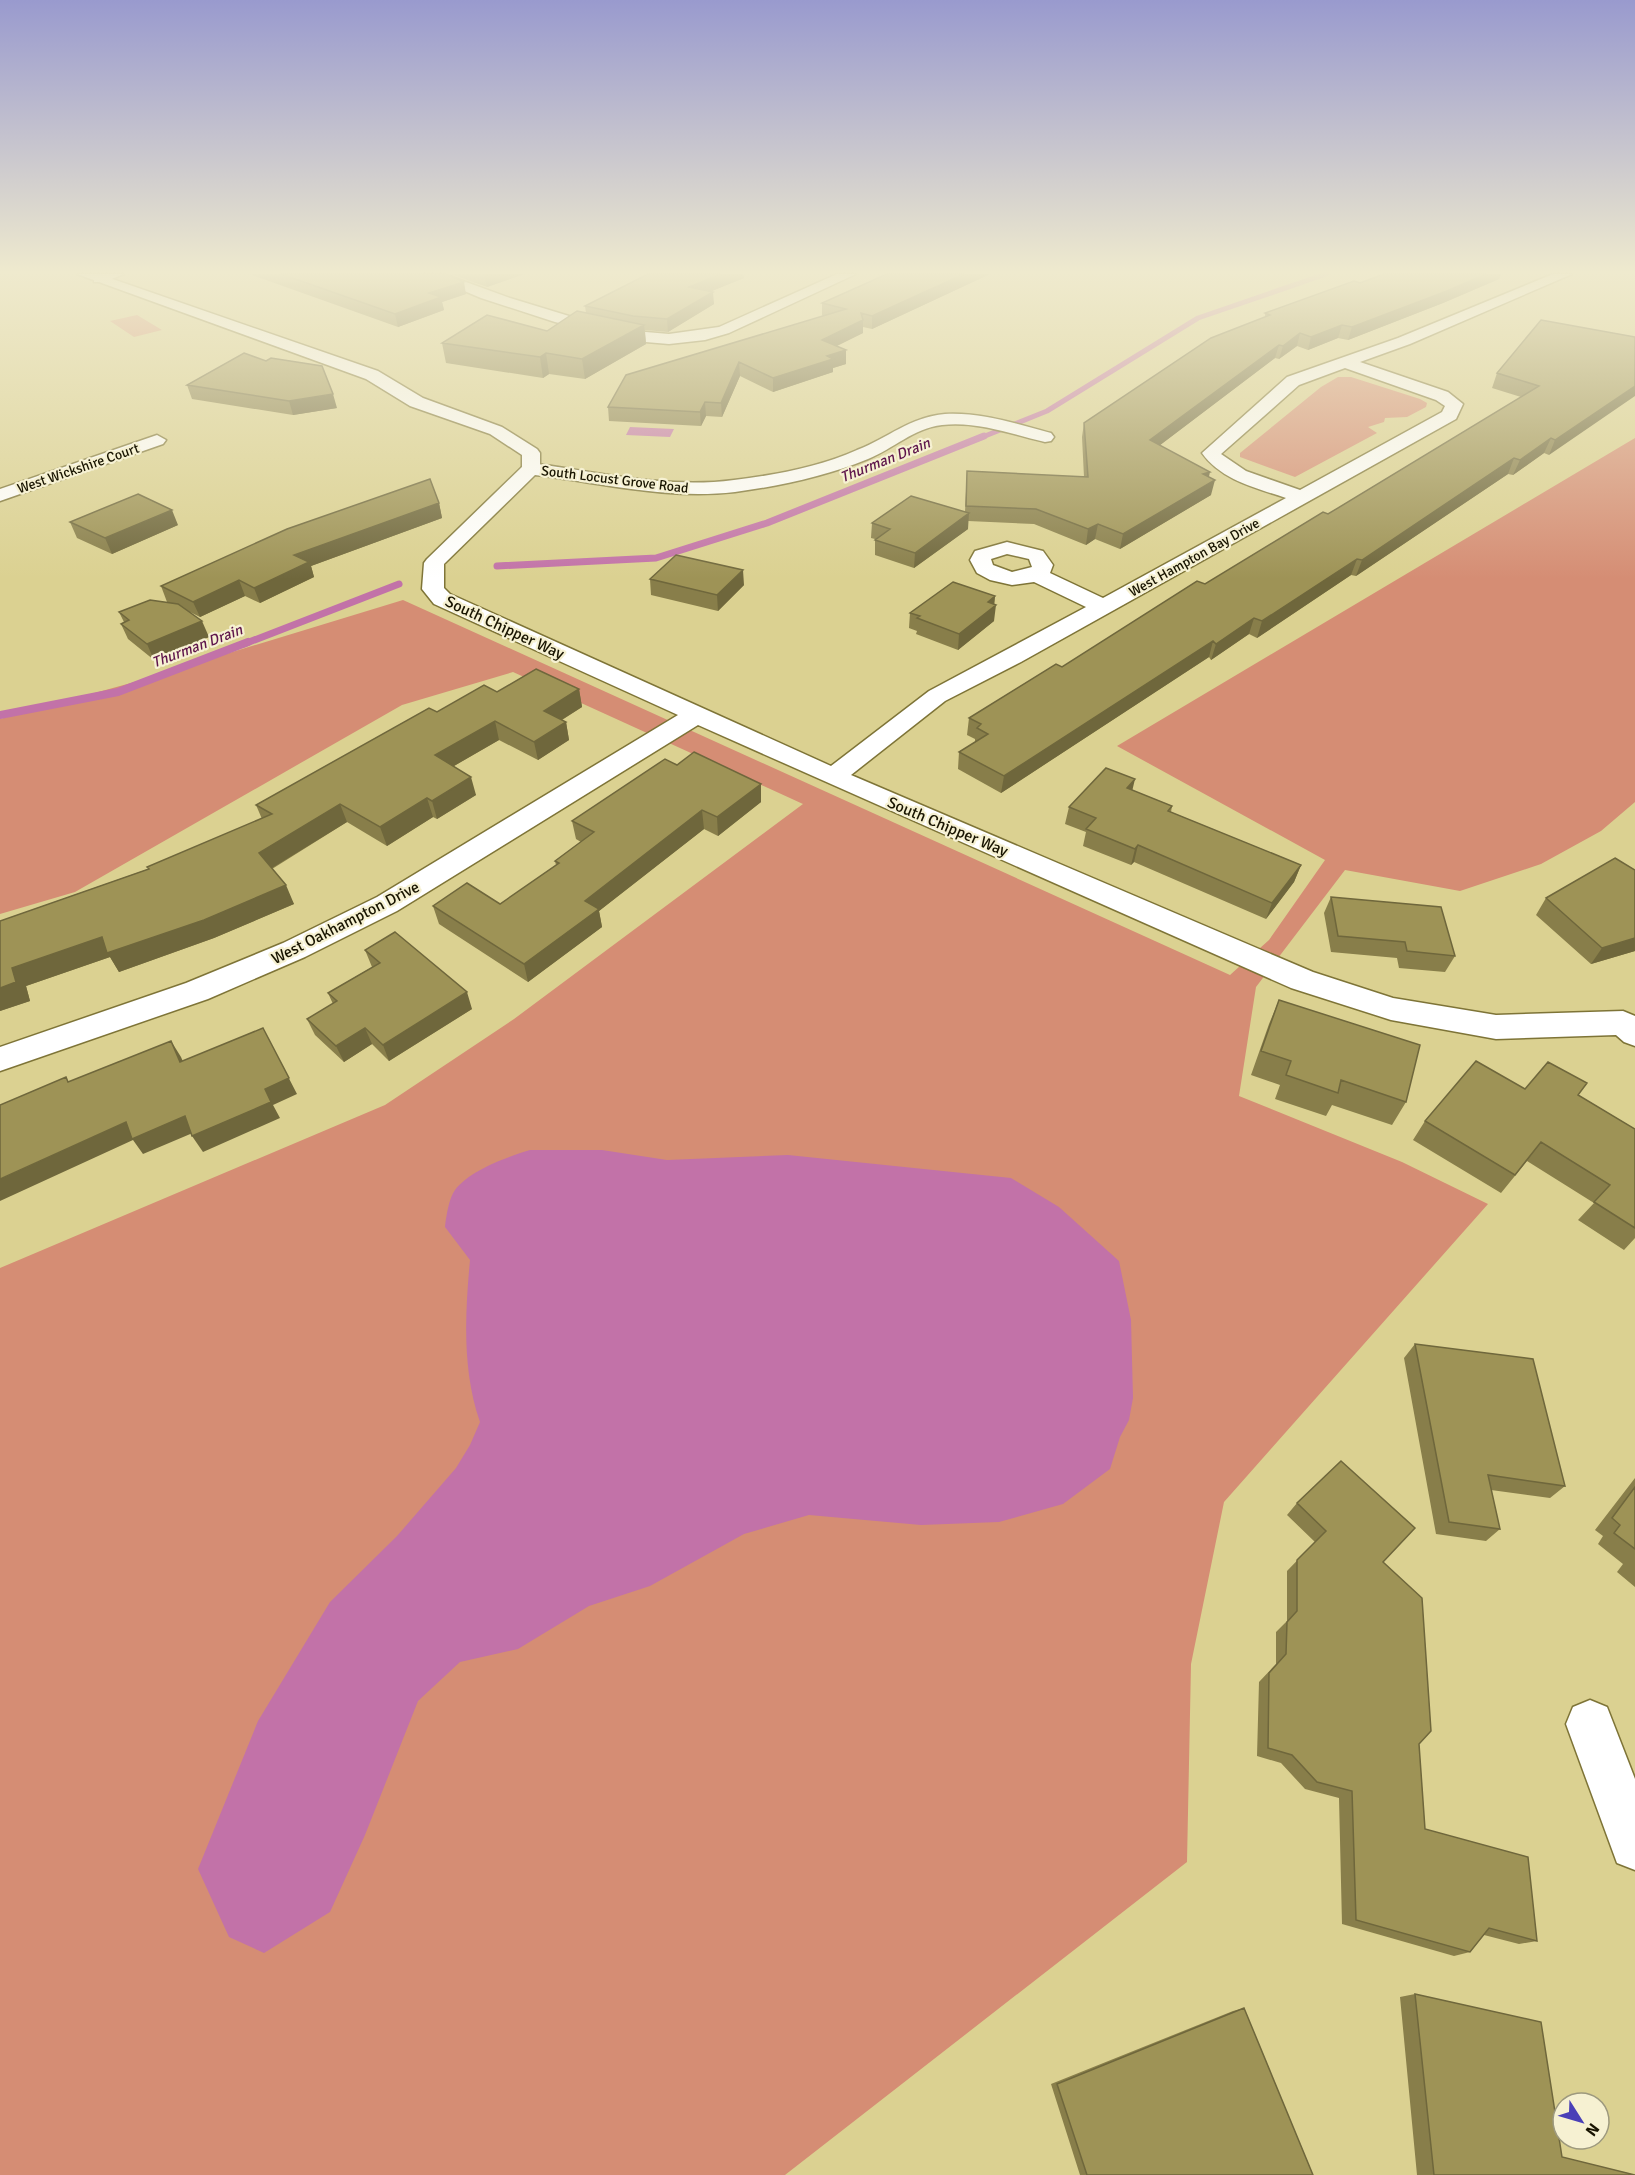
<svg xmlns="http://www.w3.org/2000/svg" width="1635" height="2175" font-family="Signika,sans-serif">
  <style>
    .green { fill: #d58d74 }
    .water { fill: #c272a8 }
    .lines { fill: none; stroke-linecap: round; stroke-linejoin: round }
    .stream-far2 { stroke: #c272a8; stroke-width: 5 }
    .stream-far1 { stroke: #c272a8; stroke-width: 7 }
    .stream { stroke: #c272a8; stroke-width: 8 }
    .street-casing { stroke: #7e7437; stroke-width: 3 }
    .secondary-casing { stroke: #7e7437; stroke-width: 3 }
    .street { fill: #fff; fill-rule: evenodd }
    .secondary { fill: #fff; fill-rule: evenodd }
    .wall { fill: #887e4a }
    .shaded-wall { fill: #6f673c }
    .building { fill: #9e9356; stroke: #6f673c; stroke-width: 1.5 }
    .labels { text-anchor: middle; stroke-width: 4.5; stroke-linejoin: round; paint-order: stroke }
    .far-street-label { font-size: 14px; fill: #181400; stroke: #f6f1d2 }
    .far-water-label { font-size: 15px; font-style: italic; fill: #5e154b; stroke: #f6f1d2 }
    .street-label { font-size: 16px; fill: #181400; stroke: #f6f1d2 }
  </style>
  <rect width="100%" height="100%" fill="#dbd191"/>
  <path class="green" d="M137 315 162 330 134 337 110 321Z
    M1338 377H1351L1420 399 1427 403 1426 407 1407 417 1385 418 1384 422 1368 427 1377 433 1295 477 1240 457V453L1321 387Z
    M1635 438V802L1601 831 1541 864 1460 891 1345 870 1256 987 1239 1096 1402 1162 1488 1204 1224 1502 1191 1664 1187 1862 785 2175H0V1268L385 1105 514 1019 803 804 513 672 402 705 75 892 0 914V719L131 683 403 600 1230 975 1269 940 1325 860 1117 746Z"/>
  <path class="water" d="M630 427 674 429 670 437 626 435Z
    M530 1150H602L667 1160 788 1155 1011 1178 1059 1207 1119 1261 1131 1320 1133 1398 1129 1420 1120 1437 1110 1469 1063 1504 999 1522 921 1525 809 1515 744 1534 650 1586 589 1606 518 1649 460 1662 418 1701 365 1835 330 1912 264 1953 229 1937 198 1869 258 1721 330 1602 397 1536 456 1468 470 1445 480 1422C462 1370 465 1314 470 1260L445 1227C446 1217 449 1198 455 1190 470 1170 507 1157 530 1150Z"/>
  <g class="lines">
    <path class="stream-far2" d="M980 438 1047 411 1198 318 1326 274"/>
    <path class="stream-far1" d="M497 566 656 558 767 523 984 436
      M244 644 399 584"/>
    <path class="stream" d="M0 715 118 692 248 642"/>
    <g class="street-casing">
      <path id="street" d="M101 274H124L104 282H94V276Z
        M424 274H444L510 298 582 320 634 331 669 334 719 327 837 274H856L729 333 705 340 669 344 634 341 555 322 481 298Z
        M1553 274H1572L1410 344 1360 362 1448 392 1463 404 1456 419 1021 662 945 701 851 775 1313 972 1393 998 1496 1015 1623 1011 1635 1016V1046L1624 1042 1616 1035 1496 1039 1391 1020 1291 988 698 725 397 911 305 957 208 999 0 1071V1047L186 983 283 943 377 897 678 715 434 604 422 589 424 563 427 559 524 465 531 463C598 472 666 489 734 480 776 475 819 467 857 450 888 438 910 417 945 414 981 412 1017 424 1051 433L1054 437 1051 441 1045 442C1011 434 977 421 942 425 914 428 893 449 868 459 826 476 780 486 735 492 668 500 602 483 535 475L444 564V588L450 594 831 766 929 691 1086 607 1034 582 1012 585 990 580 977 573 970 560 975 551 1007 542 1043 551 1053 565 1050 573 1103 598 1286 498C1256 488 1221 480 1202 453L1287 377 1398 338ZM1345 368 1436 400 1445 406 1442 412 1300 490 1246 471 1221 454 1299 385ZM1007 554 1029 559 1032 567 1012 572 993 565 991 559Z
        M157 435 166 440 163 444 0 501V489Z
        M1590 1700 1607 1707 1635 1779V1870L1617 1863 1566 1724 1573 1707Z"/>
    </g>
    <g class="secondary-casing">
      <path id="secondary" d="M77 274H98L378 371 423 398 502 427 537 449 540 453V469L531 475 524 473 522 469V455L490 434 410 406 366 379Z"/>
    </g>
    <use href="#street" class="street"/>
    <use href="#secondary" class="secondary"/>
  </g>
  <path class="wall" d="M249 274H380L466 294 442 302 444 310 398 327Z
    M451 274H524L487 287Z
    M648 274H743L744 278 711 291 714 304 668 332 645 330 646 344 585 379 549 374 543 378 446 363 442 343 547 331 586 313 585 306Z
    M887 274H990L872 329 863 327V333L837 346 846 364 833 368V372L773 392 740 376 722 417 706 416 701 426 609 421 608 407 823 316 822 315V303Z
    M1384 274H1501L1499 279 1443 303 1348 340 1338 338 1308 350 1297 346 1279 359 1275 358 1160 445 1209 477 1211 495 1120 549 1095 539 1086 545 1034 524 968 521V529L914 568 875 555V539L871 538 872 523 965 512 967 471 1084 477 1082 437 1084 423 1265 317V313L1360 283Z
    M1635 337 1549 455 1544 453 1513 475 1508 474 1356 576 1351 575 1257 638 1249 634 1211 660 1209 657 1001 793 958 769 959 752 975 742V739L967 735 969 718 1062 667 1205 584 1328 514 1521 397 1492 388 1497 373Z
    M187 385 337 408 293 415 192 399Z
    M439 503 442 518 311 566 314 577 260 603 245 596 200 617 190 612 209 637 154 660 128 639 121 624 124 622 119 612 170 603 167 602 161 586Z
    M70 522 178 525 112 554 77 538Z
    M650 579 744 585 718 611 651 595Z
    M995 596 994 604V621L958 650 916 634 917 631 909 628 910 613Z
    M579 689 582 707 562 720 566 722 569 740 538 760 499 740 454 766 476 795 437 819 433 817 387 846 347 822 272 869 294 904 214 938 119 972 110 957 26 986 30 1001 0 1011V921L148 869 262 819 256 805 437 712 497 692Z
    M677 765 761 784V802L718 836 704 829 599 911 602 927 528 982 439 924 433 906 500 904 556 865 555 861 581 842 576 839 572 821Z
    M1132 790 1172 806 1171 812 1301 865 1294 882 1266 919 1134 862 1131 865 1083 846 1086 832 1065 824 1069 807Z
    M1331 897 1455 956 1445 972 1399 968 1397 958 1331 952 1324 913Z
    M1546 898 1635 951 1591 964 1536 915Z
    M365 950 472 1009 389 1061 372 1044 344 1062 315 1035 307 1019 333 1004 328 993 372 967Z
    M1279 1000 1406 1102 1392 1125 1332 1105 1326 1116 1275 1099 1280 1085 1251 1075 1269 1024Z
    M1525 1089 1578 1095 1635 1129V1238L1624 1250 1578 1220 1594 1203 1527 1161 1501 1193 1413 1140 1425 1121Z
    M1415 1344 1565 1486 1550 1498 1491 1490 1500 1529 1486 1541 1436 1534 1404 1358Z
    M1635 1478V1587L1617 1572 1623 1564 1598 1544 1603 1536 1595 1530Z
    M1297 1503 1383 1562 1419 1744 1425 1829 1537 1941 1519 1944 1484 1935 1470 1952 1454 1956 1342 1924 1339 1798 1305 1789 1281 1763 1257 1756 1259 1682 1276 1664V1632L1287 1621V1571L1315 1542 1287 1515Z
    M1415 1994 1562 2157 1635 2175H1417L1400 1997Z
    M1244 2008 1313 2175H1080L1051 2084 1233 2011Z"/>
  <path class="shaded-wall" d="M486 274H524L487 287 484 275Z
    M721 274H743L744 278 690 300 689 287Z
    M964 274H990L872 329V316Z
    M1486 274H1501L1499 279 1443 303 1348 340 1352 327Z
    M464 282 466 294 442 302 444 310 398 327 395 314 429 293Z
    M713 292 714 304 668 332 667 319Z
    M863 320V333L822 353V340Z
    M644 325 646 344 585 379 582 359Z
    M1342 325 1338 338 1308 350 1311 337Z
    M1300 333 1297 346 1279 359 1283 346Z
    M1279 345 1275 358 1147 455 1150 440Z
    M846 350V364L833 368V372L773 392V378L827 356Z
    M546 353 549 374 543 378 540 357Z
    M739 362 740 376 722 417 721 403Z
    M1635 386V396L1549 455 1555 440Z
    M333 394 337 408 293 415 289 401Z
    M705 402 706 416 701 426 700 412Z
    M1551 438 1544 453 1513 475 1520 460Z
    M1514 458 1508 474 1356 576 1362 560Z
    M1210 472 1207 485 1215 480 1211 495 1120 549 1123 534 1203 474Z
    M439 503 442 518 311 566 314 577 260 603 254 588 294 555Z
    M172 510 178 525 112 554 105 538Z
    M969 513 968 529 914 568 915 553Z
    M1098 524 1095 539 1086 545 1088 529Z
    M1357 559 1351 575 1257 638 1262 621Z
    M743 570 744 585 718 611 717 595Z
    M239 580 245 596 200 617 193 602Z
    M995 596 994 607 996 605 994 621 958 650 959 634 988 602Z
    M1254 618 1249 634 1211 660 1216 644Z
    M202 621 209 637 154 660 147 644Z
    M1213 641 1209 657 1001 793 1004 776Z
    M579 689 582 707 547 729 544 711Z
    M495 721 499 740 440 774 435 755Z
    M566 722 569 740 538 760 534 742Z
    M471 777 476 795 437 819 432 801Z
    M1135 779 1131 796 1127 788Z
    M761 784V802L718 836 717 817Z
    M427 798 433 817 387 846 380 827Z
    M340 804 347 822 267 871 259 853Z
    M702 810 704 829 599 911 602 927 528 982 524 964 585 901Z
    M1138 845 1134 862 1131 865 1135 849Z
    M1301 865 1294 882 1266 919 1272 903Z
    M286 885 294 904 214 938 119 972 110 957 26 986 30 1001 0 1011V988L12 968 102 937Z
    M1635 938V951L1591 964 1602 948Z
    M467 992 472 1009 389 1061 383 1045Z
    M263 1028 297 1094 273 1105 280 1118 203 1152 192 1136 265 1089Z
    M365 1028 372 1044 344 1062 336 1046Z
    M171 1041 181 1057 190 1078 180 1062Z
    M185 1116 195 1132 143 1154 133 1140 0 1201V1179L126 1122Z"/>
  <path class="building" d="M281 274H446L464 282 429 293 441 297 395 314Z
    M648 274H721L689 287 713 292 667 319 633 316 585 306Z
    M887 274H964L872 316 861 313 863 320 822 340 846 350 827 356 833 359 773 378 739 362 721 403 705 402 700 412 608 407 626 375 846 309 822 303Z
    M1384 274H1486L1447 291 1352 327 1342 325 1311 337 1300 333 1283 346 1279 345 1150 440 1210 472 1203 474 1215 480 1123 534 1098 524 1088 529 1036 509 966 506 967 471 1088 477 1084 423 1211 338 1270 315 1265 313 1354 281 1360 283Z
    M577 311 644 325 582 359 546 353 540 357 442 343 487 315 547 331Z
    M1541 320 1635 337V386L1555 440 1551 438 1520 460 1514 458 1362 560 1357 559 1262 621 1254 618 1216 644 1213 641 1004 776 959 752 988 734 977 728 981 724 969 718 1056 664 1062 667 1197 581 1205 584 1323 512 1328 514 1539 386 1497 373Z
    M244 353 266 361 271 358 322 366 333 394 289 401 187 385Z
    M430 479 439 503 294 555 309 562 254 588 239 580 193 602 161 586 287 529Z
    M138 494 172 510 105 538 70 522Z
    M911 496 969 513 915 553 875 540 890 529 872 523Z
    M676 555 743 570 717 595 650 579Z
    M953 582 995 596 988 602 996 605 959 634 917 618 920 616 910 613Z
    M150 600 178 604 202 621 147 644 121 624 129 620 119 612Z
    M536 669 579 689 544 711 566 722 534 742 495 721 435 755 471 777 432 801 427 798 380 827 340 804 259 853 286 885 204 920 107 953 102 937 12 968 16 982 0 988V921L149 869 147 867 272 814 256 805 429 708 437 712 484 685 497 692Z
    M694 752 761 784 717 817 702 810 585 901 599 909 524 964 433 906 467 883 500 904 559 863 555 861 594 832 572 821 665 759 677 765Z
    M1106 768 1135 779 1127 788 1172 806 1168 811 1301 865 1272 903 1138 845 1135 849 1086 829 1096 818 1069 807Z
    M1615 858 1635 870V938L1602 948 1546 898Z
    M1331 897 1441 907 1455 956 1407 951 1405 942 1338 936Z
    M395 932 467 992 383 1045 365 1028 336 1046 307 1019 337 1001 328 993 380 963 365 950Z
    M1279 1000 1420 1045 1406 1102 1341 1080 1338 1093 1286 1075 1291 1061 1261 1051Z
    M263 1028 289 1078 265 1089 271 1102 192 1136 185 1116 132 1139 126 1122 0 1179V1105L66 1077 68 1082 171 1041 180 1062Z
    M1476 1061 1525 1089 1548 1062 1587 1083 1578 1095 1635 1129V1228L1594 1202 1610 1185 1541 1142 1515 1175 1425 1121Z
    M1415 1344 1533 1359 1565 1486 1488 1475 1500 1529 1449 1522Z
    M1341 1461 1415 1528 1383 1562 1422 1598 1431 1731 1419 1744 1425 1829 1528 1857 1537 1941 1489 1928 1470 1952 1356 1920 1352 1791 1317 1782 1292 1755 1268 1748 1269 1673 1286 1654 1287 1622 1297 1611V1560L1326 1531 1297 1503Z
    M1635 1487V1549L1614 1533 1620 1525 1612 1518Z
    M1415 1994 1541 2022 1562 2157 1635 2175H1434Z
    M1244 2008 1313 2175H1087L1057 2084Z"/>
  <linearGradient id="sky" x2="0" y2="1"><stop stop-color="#999ace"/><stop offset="0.47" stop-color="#efeace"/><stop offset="1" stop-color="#efeace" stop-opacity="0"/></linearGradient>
  <rect width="1635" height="579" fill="url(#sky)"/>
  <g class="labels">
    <g class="far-street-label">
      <text transform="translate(78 468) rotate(-19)" y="5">West Wickshire Court</text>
      <text transform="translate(615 479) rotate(7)" y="5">South Locust Grove Road</text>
      <text transform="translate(1194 557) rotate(-29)" y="5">West Hampton Bay Drive</text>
    </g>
    <g class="far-water-label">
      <text transform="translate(885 460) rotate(-22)" y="5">Thurman Drain</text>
      <text transform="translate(197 646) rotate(-21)" y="5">Thurman Drain</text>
    </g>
    <g class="street-label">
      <text transform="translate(505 627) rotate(25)" y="6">South Chipper Way</text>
      <text transform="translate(948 826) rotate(23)" y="6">South Chipper Way</text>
      <text transform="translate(345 922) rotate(-27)" y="6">West Oakhampton Drive</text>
    </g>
  </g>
  <g transform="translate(1581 2121) rotate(127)"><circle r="28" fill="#f6f1d2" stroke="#9d997e" stroke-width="1.5"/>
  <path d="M0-4.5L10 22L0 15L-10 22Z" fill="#4a40b7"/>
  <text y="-9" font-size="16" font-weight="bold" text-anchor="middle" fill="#181400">N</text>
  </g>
</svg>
